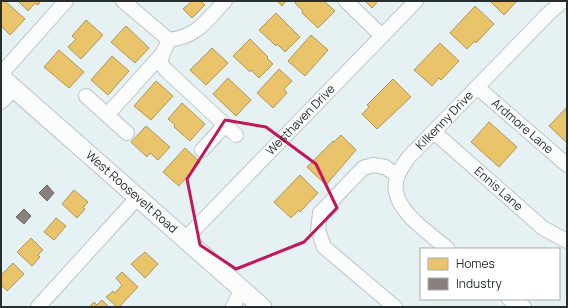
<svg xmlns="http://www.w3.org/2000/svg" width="568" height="308" font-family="Manrope,sans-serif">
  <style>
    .homes { fill: #e9c46a; stroke: #af9758 }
    .industry { fill: #8a817c; stroke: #6c6865 }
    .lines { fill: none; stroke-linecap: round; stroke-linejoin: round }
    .minor-casing { stroke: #bcc4c5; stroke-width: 16 }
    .major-casing { stroke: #bcc4c5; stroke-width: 20 }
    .minor { stroke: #fbfdfd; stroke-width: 14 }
    .major { stroke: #fbfdfd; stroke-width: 18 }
    .marked { fill: none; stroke: #c2185b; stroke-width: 3; stroke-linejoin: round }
    .labels { text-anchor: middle; stroke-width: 4; stroke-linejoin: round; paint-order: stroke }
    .street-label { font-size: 12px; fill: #272e2f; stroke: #fff }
  </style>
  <rect width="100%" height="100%" fill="#e6f1f3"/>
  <path class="homes" d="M1 1H5L25 19 10 35 1 26Z
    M18 1H41L38 5 35 3 28 11Z
    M192 1H201L205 5 192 18 183 9Z
    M277 1H286L282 6Z
    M297 1H324L335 11 318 28 302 13 303 11 295 3Z
    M365 1H378L372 8Z
    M490 1H517L504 15Z
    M475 6 494 24 476 43 475 41 467 49 450 33Z
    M276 13 300 37 285 52 277 44 276 46 259 30Z
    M86 20 103 35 81 59 68 47 76 39 72 36Z
    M126 26 149 48 135 63 111 42Z
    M311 35 328 50 305 76 288 61Z
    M250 39 268 57 267 58 273 64 259 78 251 70 250 72 233 56Z
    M440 43 459 61 441 80 439 78 432 86 414 70Z
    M212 48 228 63 206 85 190 70Z
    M59 50 84 72 69 88 44 67Z
    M112 56 129 71 108 95 91 80Z
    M279 69 292 81 284 89 287 93 273 108 257 93Z
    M228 78 251 100 236 116 213 94Z
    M393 79 411 97 377 129 362 114 369 107 367 105Z
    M156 81 173 96 151 120 134 106Z
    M182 103 205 124 190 141 174 127 175 125 168 119Z
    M566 108 567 109V143L549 126Z
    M489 122 517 147 499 167 471 142Z
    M146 126 170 147 158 160 150 153 147 157 131 142Z
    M341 135 356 150 326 185 307 167 333 141 334 142Z
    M185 148 200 162 179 186 163 172Z
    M300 175 318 193 300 212 299 210 291 218 274 202Z
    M74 190 88 202 83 208 85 209 77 218 62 204Z
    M56 218 66 226 54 240 44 232Z
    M31 238 43 250 38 255 40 257 32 266 17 252Z
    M145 252 158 264 145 278 131 264Z
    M13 263 24 274 7 291 1 285V275Z
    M122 272 138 287 119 307H117L106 297 113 291 115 293 122 285 116 278Z
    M102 300 109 307H89L94 302 97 305Z"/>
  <path class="industry" d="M47 185 54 193 47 201 39 193Z
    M24 209 31 216 24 224 16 217Z"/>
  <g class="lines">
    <g class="minor-casing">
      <g id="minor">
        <path d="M346 1 382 36"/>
        <path d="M169 40C198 36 206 21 225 1"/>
        <path d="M163 53 160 63 167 71 236 135"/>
        <path d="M1 74 66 1"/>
        <path id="s1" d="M477 87 567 165"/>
        <path d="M86 96 127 133"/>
        <path d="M1 102 14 89"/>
        <path d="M107 115 163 53 169 40 123 1"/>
        <path id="s2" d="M434 132 543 228 567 241"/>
        <path d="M202 150 225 125"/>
        <path id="s3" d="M185 239 416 1"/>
        <path id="s4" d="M448 249C431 234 401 216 396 192 393 179 402 167 408 158L549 13 563 1"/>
        <path d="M509 299 524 307"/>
        <path d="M38 307 137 198"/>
        <path d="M233 307 242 289"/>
        <path d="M395 307 324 247 318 230 320 213 363 168 373 165 385 167 397 175"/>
      </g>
    </g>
    <g class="major-casing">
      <g id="major">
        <path id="s5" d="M1 77 262 307"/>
      </g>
    </g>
    <use href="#minor" class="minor"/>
    <use href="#major" class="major"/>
  </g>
  <path class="marked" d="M225 120 266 127 316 164 337 208 304 242 236 269 200 245 187 179Z"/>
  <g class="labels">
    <g class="street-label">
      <text dy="4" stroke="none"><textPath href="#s3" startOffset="166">Westhaven Drive</textPath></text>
      <text dy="4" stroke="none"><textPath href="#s4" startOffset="168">Kilkenny Drive</textPath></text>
      <text dy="4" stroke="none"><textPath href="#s1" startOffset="60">Ardmore Lane</textPath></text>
      <text dy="4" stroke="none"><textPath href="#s2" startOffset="86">Ennis Lane</textPath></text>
      <text dy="4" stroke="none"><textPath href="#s5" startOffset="174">West Roosevelt Road</textPath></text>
    </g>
  </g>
  <rect width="568" height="308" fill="none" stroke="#272e2f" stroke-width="4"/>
  <rect x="420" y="248" width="140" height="52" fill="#ffffff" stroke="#a9abac"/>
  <rect x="428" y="258" width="20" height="12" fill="#e9c46a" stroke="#a9abac"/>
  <text x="456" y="268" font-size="12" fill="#272e2f">Homes</text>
  <rect x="428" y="278" width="20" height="12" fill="#8a817c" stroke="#a9abac"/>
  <text x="456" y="288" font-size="12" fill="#272e2f">Industry</text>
</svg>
